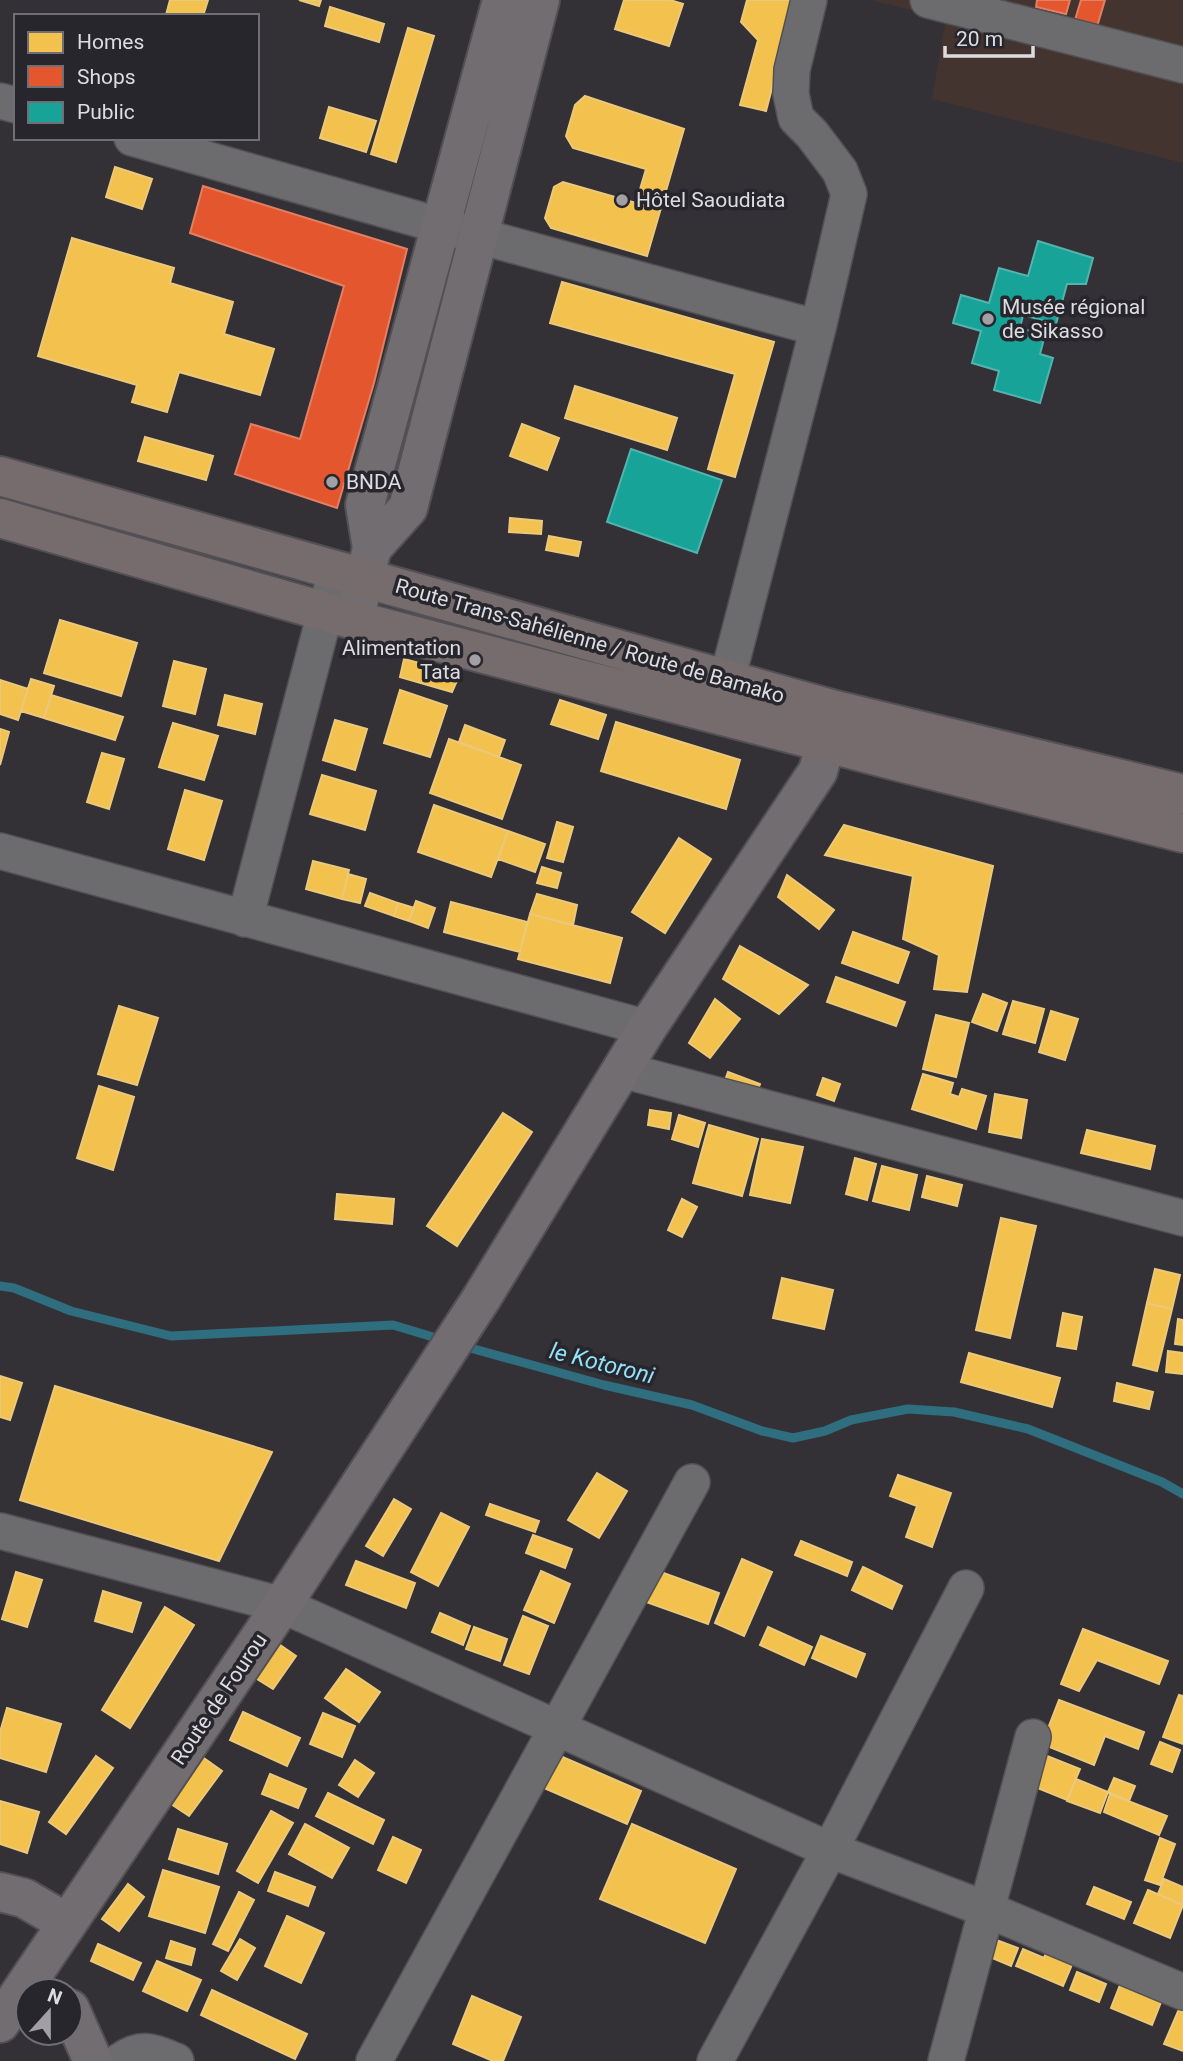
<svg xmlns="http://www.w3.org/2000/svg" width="1183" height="2061" font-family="Roboto,sans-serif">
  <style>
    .commercial { fill: #443430 }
    .homes { fill: #f2c14e; stroke: #ecc97a; stroke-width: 2 }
    .shops { fill: #e4572e; stroke: #e27f64; stroke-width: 2 }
    .public { fill: #17a398; stroke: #52b4ae; stroke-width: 2 }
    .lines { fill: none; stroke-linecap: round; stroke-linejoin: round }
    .stream { stroke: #2e6e7f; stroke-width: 9 }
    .street-casing { stroke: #525054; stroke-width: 38 }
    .secondary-casing { stroke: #525054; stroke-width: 42 }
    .highway-casing { stroke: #525054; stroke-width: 42 }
    .street { stroke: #6c6c6e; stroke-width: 35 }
    .secondary { stroke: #716d70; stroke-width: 38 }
    .highway { stroke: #766c6d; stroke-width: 38 }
    .poi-dot { fill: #a2a0a5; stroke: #28262d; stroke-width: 2.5 }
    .labels { text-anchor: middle; stroke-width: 7; stroke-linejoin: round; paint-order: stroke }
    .poi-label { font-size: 21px; fill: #dddce1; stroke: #28262d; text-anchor: start }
    .street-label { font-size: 21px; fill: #dddce1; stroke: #28262d }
    .water-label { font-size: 23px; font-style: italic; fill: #93e3f9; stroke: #28262d }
  </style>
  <rect width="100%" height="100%" fill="#333136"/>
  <path class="commercial" d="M871 0H1183V163L932 99 946 19Z"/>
  <path class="homes" d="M170 0H208L203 16H168L166 15Z
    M299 0H321L319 6Z
    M624 0H670L683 4 669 46 615 29Z
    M747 0H795L766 111 740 105 758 40 741 22Z
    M330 7 384 24 379 42 325 26Z
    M408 28 434 36 396 162 371 154Z
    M585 96 684 129 647 256 551 228 545 218 554 187 563 182 636 203 646 169 573 148 566 136 575 105Z
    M329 107 376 121 366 152 320 138Z
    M115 167 152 179 142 209 106 197Z
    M72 238 174 268 170 283 233 302 224 334 274 349 260 395 179 372 167 412 132 402 137 385 38 356Z
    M562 282 774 342 735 477 708 469 735 374 550 323Z
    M575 386 677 418 667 450 565 418Z
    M522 424 559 438 547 470 510 456Z
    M145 437 213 456 206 480 138 461Z
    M510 518 542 521 541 534 509 532Z
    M549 536 581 542 578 556 546 550Z
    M60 620 137 643 121 696 44 673Z
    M404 659 460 674 452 692 400 677Z
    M174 661 206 669 195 714 163 706Z
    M31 679 54 686 44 718 21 711Z
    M0 680 28 689 18 720 0 714Z
    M400 690 447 706 430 757 384 743Z
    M51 695 123 717 115 740 44 718Z
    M225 695 262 704 255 734 218 725Z
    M560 700 606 715 598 739 551 724Z
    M335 720 367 729 355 770 323 760Z
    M616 722 740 760 726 809 601 771Z
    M173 723 218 736 204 780 159 767Z
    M465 725 505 740 499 757 459 742Z
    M0 729 9 732 0 765Z
    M449 739 521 765 502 819 430 793Z
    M102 753 124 759 109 809 87 802Z
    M322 775 376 791 365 830 310 814Z
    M185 790 222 801 204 860 168 849Z
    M434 805 508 831 491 877 418 852Z
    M557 822 573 827 563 862 547 858Z
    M844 825 993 866 967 992 934 989 939 955 903 939 913 876 825 855Z
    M508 831 545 844 535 872 498 859Z
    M679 838 711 859 665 933 632 912Z
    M313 861 349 870 342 899 306 889Z
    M542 867 561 873 557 888 537 883Z
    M348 874 366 879 360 903 342 899Z
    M787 875 834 910 819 929 778 897Z
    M370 893 398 903 394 916 365 906Z
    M537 894 577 905 573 925 530 914Z
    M416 901 435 908 428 928 409 921Z
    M451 902 527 922 520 952 444 932Z
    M398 903 414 908 409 921 394 916Z
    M530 914 622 938 610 983 518 959Z
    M853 932 909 952 898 983 842 963Z
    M740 946 808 985 779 1014 723 979Z
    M836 977 905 1002 896 1026 827 1002Z
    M983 994 1007 1003 997 1031 972 1022Z
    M715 999 740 1019 710 1058 689 1043Z
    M1013 1001 1044 1009 1035 1043 1003 1034Z
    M119 1006 158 1018 137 1085 98 1074Z
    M1051 1011 1078 1019 1065 1060 1039 1052Z
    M936 1015 969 1023 956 1077 923 1069Z
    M728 1072 760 1084 755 1097 723 1086Z
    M923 1074 953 1083 950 1094 959 1097 962 1089 986 1096 976 1129 912 1109Z
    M823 1078 840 1084 834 1101 817 1095Z
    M99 1086 134 1097 113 1170 77 1158Z
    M995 1094 1027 1100 1021 1138 989 1132Z
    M650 1110 671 1113 669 1129 648 1125Z
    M503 1113 532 1132 457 1246 427 1226Z
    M679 1115 705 1123 698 1147 672 1139Z
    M709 1125 758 1139 742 1196 693 1183Z
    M1087 1130 1155 1146 1150 1169 1081 1153Z
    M762 1139 803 1147 790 1203 750 1195Z
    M855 1158 876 1164 867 1200 846 1194Z
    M882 1166 917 1175 909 1210 873 1201Z
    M927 1176 962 1185 957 1206 922 1197Z
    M337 1194 394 1199 392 1224 335 1219Z
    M682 1199 697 1207 682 1237 668 1230Z
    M1001 1218 1036 1226 1010 1338 976 1330Z
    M1155 1269 1180 1275 1172 1309 1147 1303Z
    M782 1278 833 1290 824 1329 773 1318Z
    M1147 1303 1172 1309 1157 1371 1133 1365Z
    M1063 1313 1082 1317 1076 1349 1057 1346Z
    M1178 1319 1183 1320V1345L1175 1344Z
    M1168 1351 1183 1353V1374L1166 1372Z
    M969 1353 1060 1378 1052 1407 961 1382Z
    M0 1376 22 1383 10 1420 0 1417Z
    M1117 1383 1153 1392 1149 1409 1114 1401Z
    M55 1386 272 1452 219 1561 20 1500Z
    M597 1473 627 1491 599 1538 568 1520Z
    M898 1475 951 1493 932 1547 906 1537 917 1506 890 1496Z
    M394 1499 411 1509 383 1556 366 1546Z
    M490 1504 539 1521 535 1532 486 1515Z
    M441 1513 469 1527 438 1586 411 1572Z
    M533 1535 572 1549 565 1568 526 1553Z
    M801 1541 852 1562 847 1576 795 1555Z
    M742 1559 772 1572 744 1636 715 1623Z
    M356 1561 415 1583 406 1608 346 1585Z
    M863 1567 902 1586 892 1609 852 1590Z
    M541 1571 570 1584 554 1623 524 1610Z
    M658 1571 719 1593 708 1624 646 1602Z
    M16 1572 42 1580 27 1627 2 1619Z
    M103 1591 141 1603 132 1632 95 1621Z
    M165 1607 194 1625 130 1728 102 1710Z
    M440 1613 470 1626 463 1645 432 1632Z
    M523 1616 548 1626 529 1674 504 1665Z
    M474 1627 507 1639 500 1661 466 1649Z
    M768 1627 812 1647 804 1665 760 1645Z
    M1083 1629 1168 1661 1159 1684 1097 1660 1079 1691 1061 1684Z
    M821 1636 865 1654 856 1677 812 1658Z
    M273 1640 296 1656 273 1689 249 1674Z
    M346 1669 380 1692 359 1722 325 1698Z
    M1179 1695 1183 1696V1744L1163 1737Z
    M1059 1700 1144 1732 1138 1749 1105 1736 1094 1765 1042 1744Z
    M7 1708 61 1724 46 1772 0 1758V1732Z
    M243 1712 300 1738 287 1766 230 1740Z
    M323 1713 355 1726 342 1757 310 1744Z
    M1160 1742 1180 1750 1172 1772 1151 1764Z
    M551 1752 641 1791 627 1824 537 1785Z
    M1042 1754 1080 1769 1067 1800 1030 1785Z
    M96 1756 113 1768 66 1834 49 1822Z
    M201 1756 222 1771 189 1816 168 1802Z
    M355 1760 374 1773 358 1797 339 1785Z
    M270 1774 306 1789 298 1808 262 1794Z
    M1114 1778 1135 1786 1129 1801 1108 1792Z
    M1076 1779 1108 1792 1100 1813 1067 1801Z
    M328 1793 384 1820 373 1844 316 1816Z
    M1110 1794 1167 1816 1159 1835 1104 1812Z
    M0 1801 39 1812 27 1853 0 1844Z
    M271 1811 293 1823 258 1883 237 1871Z
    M305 1824 349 1848 332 1878 289 1854Z
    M632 1824 736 1869 705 1943 600 1899Z
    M178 1829 227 1844 218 1874 169 1859Z
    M393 1837 421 1850 406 1883 378 1870Z
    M1160 1838 1175 1844 1160 1885 1145 1880Z
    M163 1870 219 1887 205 1933 149 1916Z
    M275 1872 315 1887 308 1906 268 1891Z
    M1164 1879 1183 1887V1905L1158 1894Z
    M128 1884 144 1897 119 1931 102 1919Z
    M1094 1887 1131 1902 1124 1919 1087 1904Z
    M1148 1890 1183 1905 1170 1938 1134 1923Z
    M239 1892 254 1900 228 1951 213 1944Z
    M287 1916 324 1933 301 1983 265 1966Z
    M991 1938 1018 1948 1011 1966 985 1955Z
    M240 1939 255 1948 237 1980 221 1971Z
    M171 1941 195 1949 191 1965 166 1958Z
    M98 1944 141 1963 133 1980 91 1961Z
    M1049 1945 1076 1955 1063 1986 1016 1966 1023 1949 1044 1958Z
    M157 1961 201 1980 187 2011 143 1991Z
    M1077 1972 1106 1984 1099 2002 1070 1990Z
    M1120 1985 1161 2002 1152 2025 1111 2008Z
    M212 1990 307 2034 295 2059 201 2015Z
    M472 1996 521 2017 503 2061H493L453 2044Z
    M1179 2009 1183 2011V2051L1164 2044Z"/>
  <path class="shops" d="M1037 0H1070L1066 14 1036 7Z
    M1081 0H1105L1096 30 1074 23Z
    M203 186 407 249 374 383 337 508 235 474 251 424 300 439 344 286 190 233Z"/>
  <path class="public" d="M1038 241 1093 258 1086 284H1067L1056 324 1023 315 1020 328 1045 335 1040 354 1053 358 1040 403 994 390 999 371 972 363 981 331 953 323 961 295 989 303 999 268 1028 276Z
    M631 449 722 480 697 553 607 522Z"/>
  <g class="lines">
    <path class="stream" d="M0 1286 14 1288 71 1311 171 1336 393 1325 443 1340
      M463 1346 604 1385 692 1405 762 1431 793 1438 825 1431 851 1420 908 1409 954 1412 1028 1429 1162 1482 1183 1494"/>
    <g class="street-casing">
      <path id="street" d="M928 0 1183 65
        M0 101 16 105
        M132 138 442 226 818 328
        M727 680 818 328 849 194 840 171 812 134 796 118 791 94 792 70 809 0
        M0 851 647 1028
        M245 919 336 571
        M622 1070 1183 1218
        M0 1531 282 1605 830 1850 988 1910 1183 1992
        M120 2061C142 2045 153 2052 176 2061
        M374 2061 692 1482
        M715 2061 830 1850 966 1588
        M946 2061 1033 1737"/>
    </g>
    <g class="secondary-casing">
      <path id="secondary" d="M372 548 408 508 540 0
        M354 620 372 548 365 505 502 0
        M0 1892 24 1898 67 1923
        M70 2009 93 2061
        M0 2023 282 1605 481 1299 647 1028 818 771 834 713"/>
    </g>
    <g class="highway-casing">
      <path id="highway" d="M0 476 835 710 1183 794
        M0 518 354 620 900 762 1183 833"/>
    </g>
    <use href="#street" class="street"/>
    <use href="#secondary" class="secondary"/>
    <use href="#highway" class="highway"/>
  </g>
  <g class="poi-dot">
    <circle cx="622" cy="200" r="7"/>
    <circle cx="988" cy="319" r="7"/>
    <circle cx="332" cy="482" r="7"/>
    <circle cx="475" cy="660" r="7"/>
  </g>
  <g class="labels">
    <g class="poi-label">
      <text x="636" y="207">Hôtel Saoudiata</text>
      <text x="1002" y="314">Musée régional<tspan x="1002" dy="24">de Sikasso</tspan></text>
      <text x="346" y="489">BNDA</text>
      <text x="461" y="655" text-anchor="end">Alimentation<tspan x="461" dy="24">Tata</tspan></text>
    </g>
    <g class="street-label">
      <text transform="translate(590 641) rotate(16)" y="7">Route Trans-Sahélienne / Route de Bamako</text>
      <text transform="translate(219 1699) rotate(-56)" y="7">Route de Fourou</text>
    </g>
    <g class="water-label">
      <text transform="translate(602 1363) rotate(14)" y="8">le Kotoroni</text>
    </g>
  </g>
  <rect x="14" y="14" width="245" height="126" fill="#28262d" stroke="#706f75" stroke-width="2"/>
  <rect x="28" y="32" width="35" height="21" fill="#f2c14e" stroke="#706f75" stroke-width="2"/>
  <text x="77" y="49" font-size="21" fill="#dddce1">Homes</text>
  <rect x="28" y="66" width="35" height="21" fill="#e4572e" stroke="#706f75" stroke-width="2"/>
  <text x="77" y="84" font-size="21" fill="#dddce1">Shops</text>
  <rect x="28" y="102" width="35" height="21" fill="#17a398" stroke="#706f75" stroke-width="2"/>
  <text x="77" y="119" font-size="21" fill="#dddce1">Public</text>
  <g transform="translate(49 2012) rotate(21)"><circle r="33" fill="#28262d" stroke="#706f75" stroke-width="2"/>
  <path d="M0-5L12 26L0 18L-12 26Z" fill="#a2a0a5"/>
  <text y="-10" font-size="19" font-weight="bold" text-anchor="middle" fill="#dddce1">N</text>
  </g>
  <path d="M945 46v10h88v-10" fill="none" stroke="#dddce1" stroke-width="3.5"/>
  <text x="956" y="46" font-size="21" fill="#dddce1" stroke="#28262d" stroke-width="5" paint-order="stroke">20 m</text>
</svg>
